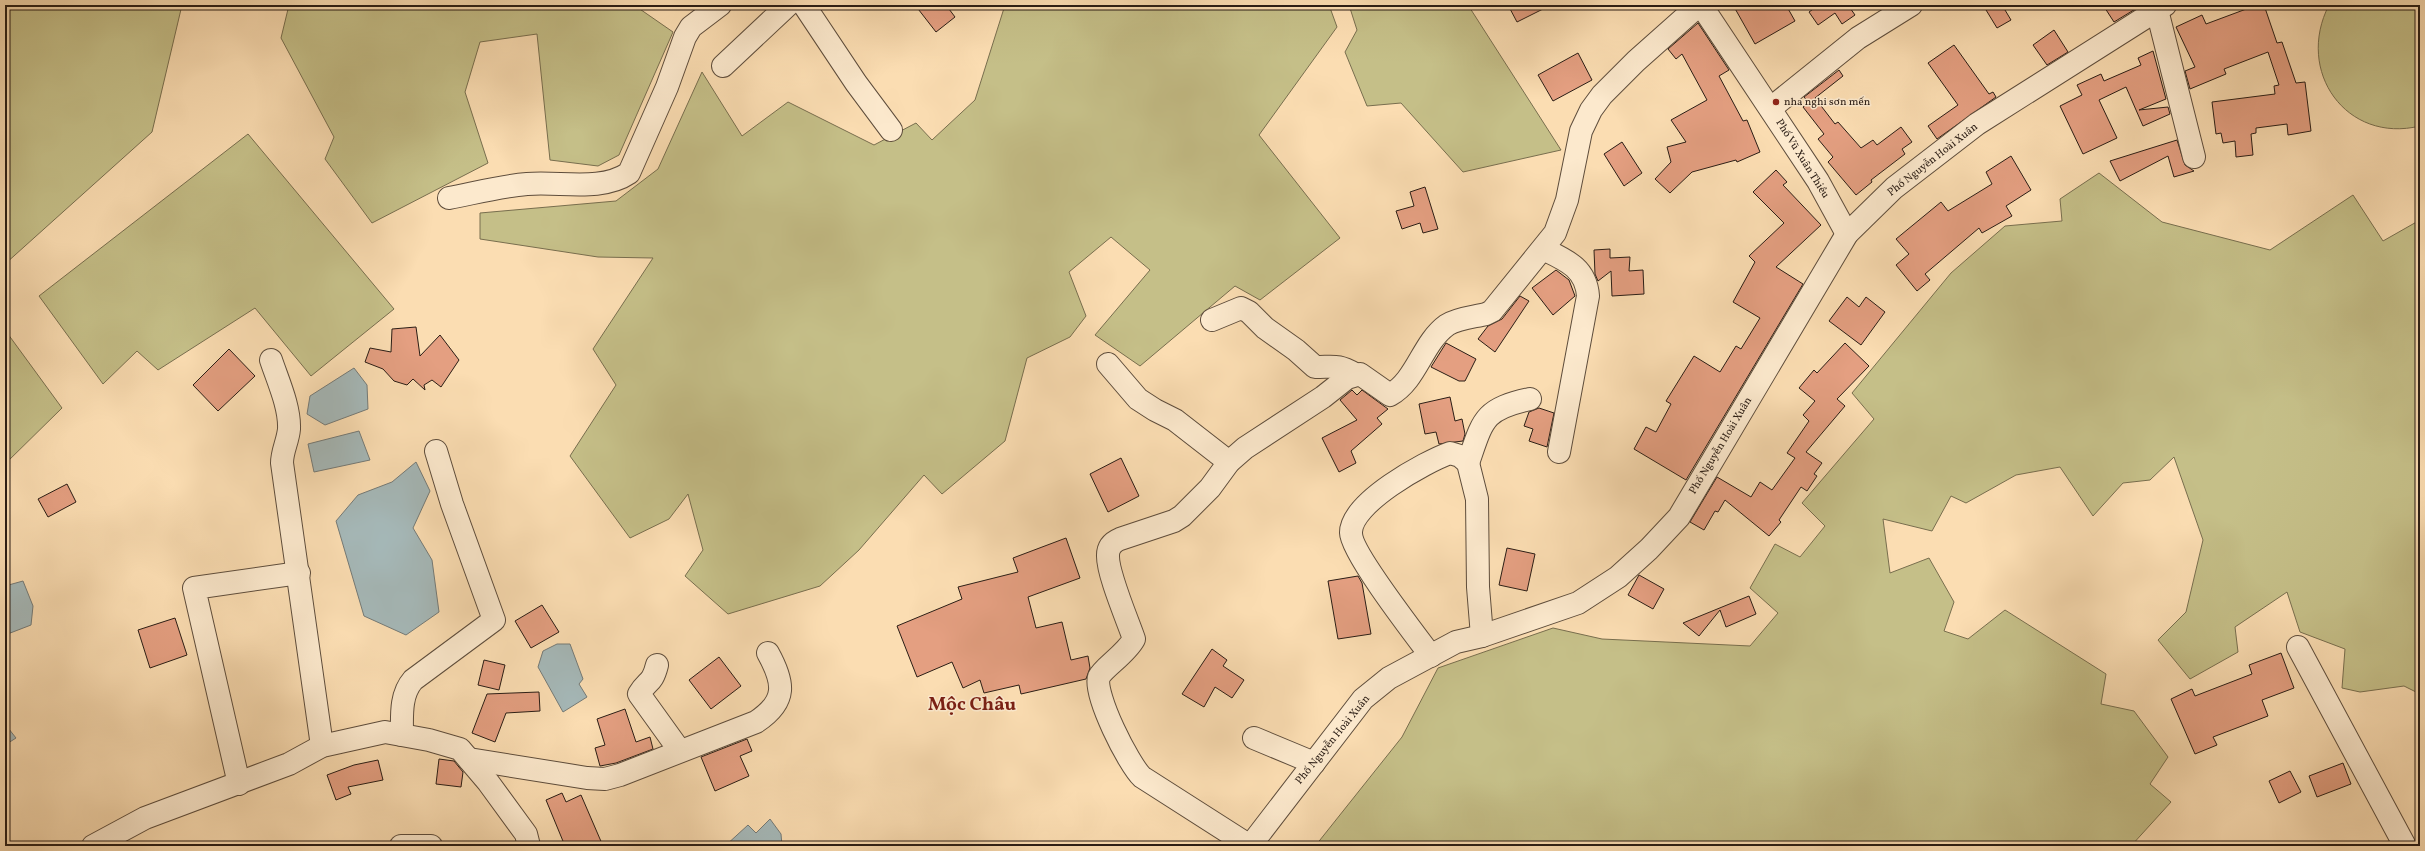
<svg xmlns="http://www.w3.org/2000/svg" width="2425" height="851" viewBox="0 0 2425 851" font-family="Vollkorn,serif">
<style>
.green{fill:#c5bf88;stroke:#786e4e}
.water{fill:#a5b8b8;stroke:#747a77}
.building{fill:#e49f81;stroke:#2a1d15}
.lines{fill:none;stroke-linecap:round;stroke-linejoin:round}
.minor-casing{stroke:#5e4d3c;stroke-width:24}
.minor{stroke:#fce9cd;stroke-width:22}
.poi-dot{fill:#8f2418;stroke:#fce9cd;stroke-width:1.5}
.labels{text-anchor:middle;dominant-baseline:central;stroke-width:3;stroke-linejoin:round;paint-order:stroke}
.poi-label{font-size:11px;fill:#2a1d15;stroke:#fce9cd;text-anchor:start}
.street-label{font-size:11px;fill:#2a1d15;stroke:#fce9cd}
.town-label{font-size:19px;font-weight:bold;fill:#7a1f14;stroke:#fce9cd}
</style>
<rect width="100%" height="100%" fill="#fbddb2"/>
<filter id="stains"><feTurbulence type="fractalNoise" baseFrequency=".005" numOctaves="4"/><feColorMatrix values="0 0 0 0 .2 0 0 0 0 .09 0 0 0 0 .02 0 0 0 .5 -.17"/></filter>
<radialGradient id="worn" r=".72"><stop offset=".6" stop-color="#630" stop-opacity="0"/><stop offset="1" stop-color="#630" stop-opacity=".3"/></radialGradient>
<g class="green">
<polygon points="5,5 182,5 152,132 5,264"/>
<polygon points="289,5 519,5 521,7 532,5 634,5 673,32 619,155 598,166 550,160 537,34 480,42 465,92 488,163 372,223 325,159 334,137 281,38"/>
<polygon points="1005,5 1329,5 1337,27 1259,135 1340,238 1260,300 1235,286 1140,366 1095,335 1150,270 1111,237 1069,272 1086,316 1070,337 1027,358 1005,441 942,494 924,475 859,550 820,586 728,614 685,576 703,550 688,494 669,519 630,538 570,456 616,385 593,349 653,258 598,257 480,239 480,213 616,201 658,169 702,72 742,136 788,102 874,145 916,123 932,140 975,100"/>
<polygon points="1349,5 1468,5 1561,150 1463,172 1401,103 1367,106 1345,52 1357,30"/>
<path d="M2329 5H2420V126C2346 144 2295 71 2329 5Z"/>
<polygon points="248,134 394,309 311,376 255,308 158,370 137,351 103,384 39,296"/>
<polygon points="2099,173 2162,222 2270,250 2353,195 2383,241 2420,220 2420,694 2404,686 2360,692 2342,688 2345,649 2300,632 2287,592 2235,627 2238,652 2190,679 2158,640 2186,612 2203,540 2174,457 2150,480 2123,483 2093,516 2060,467 2016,475 1966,503 1951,496 1932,531 1883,519 1890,573 1929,558 1954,602 1944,631 1968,639 2005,610 2106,674 2101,704 2134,711 2168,757 2150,784 2171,802 2131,846 1311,846 1316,845 1402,737 1438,668 1553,628 1602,639 1750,646 1778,613 1750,588 1775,544 1800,557 1825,526 1802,503 1874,419 1852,393 1951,273 2005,226 2062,221 2060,199"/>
<polygon points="5,330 62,408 5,464"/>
</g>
<g class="water">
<polygon points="354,368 367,385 368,409 325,425 307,414 310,396"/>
<polygon points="359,431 370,460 314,472 308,444"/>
<polygon points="416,462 430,491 413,528 432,560 439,612 406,635 364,616 336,521 358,495 392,482"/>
<polygon points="23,581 33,606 31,625 5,635 5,586"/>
<polygon points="557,644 570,644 583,679 579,684 587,697 563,712 538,667 543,651"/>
<polygon points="5,724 16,738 5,745"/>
<polygon points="770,819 781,834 782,846 725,846 748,825 756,833"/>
</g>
<g class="building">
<polygon points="915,5 946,5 955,17 936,32"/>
<polygon points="1508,5 1551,5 1517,22"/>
<polygon points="1733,5 1786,5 1795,21 1755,44"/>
<polygon points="1819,5 1848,5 1855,15 1842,24 1835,13 1818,25 1809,12"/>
<polygon points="1983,5 2002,5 2011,20 1997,28"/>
<polygon points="2103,5 2142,5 2114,22"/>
<polygon points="2257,5 2264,5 2277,43 2282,42 2296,83 2305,82 2311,131 2288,135 2287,124 2256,128 2256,133 2251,134 2253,155 2236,157 2235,141 2223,143 2221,133 2216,134 2212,102 2275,94 2274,86 2279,85 2268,52 2224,69 2226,74 2190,89 2185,71 2195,67 2176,27 2202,15 2206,24"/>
<polygon points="1698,23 1729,70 1719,76 1743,121 1747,120 1760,152 1737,162 1736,160 1692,172 1670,193 1655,179 1671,162 1667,147 1686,142 1671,120 1707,100 1682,54 1676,59 1668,49"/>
<polygon points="2054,30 2068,52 2047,65 2033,45"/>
<polygon points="1954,45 1989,94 1993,92 1996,97 1937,139 1928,126 1958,105 1928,63"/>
<polygon points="2153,51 2166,99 2139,110 2168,107 2170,114 2143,126 2126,87 2099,100 2117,138 2083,154 2060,106 2082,95 2077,85 2101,74 2104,81 2141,65 2138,58"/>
<polygon points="1578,53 1592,80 1553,101 1538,75"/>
<polygon points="1839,70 1843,76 1815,98 1835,124 1838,122 1861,148 1873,140 1877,145 1901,127 1912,142 1902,149 1905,154 1871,180 1872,182 1856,195 1828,162 1833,157 1818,139 1824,134 1803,107 1809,103 1804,97"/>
<polygon points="2177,140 2185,165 2194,171 2174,177 2168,156 2120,181 2110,161"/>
<polygon points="1622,142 1642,173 1624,186 1604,154"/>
<polygon points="2011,156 2031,190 2006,206 2012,216 1982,233 1979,228 1925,274 1930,280 1917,291 1896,265 1909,254 1896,239 1941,202 1948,211 1992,184 1986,172"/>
<polygon points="1776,170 1787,182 1783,185 1821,225 1776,267 1803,284 1686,480 1634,449 1646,427 1656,432 1671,404 1666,401 1694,356 1720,372 1736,346 1741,349 1760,318 1733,302 1755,262 1749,256 1784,223 1753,192"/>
<polygon points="1425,187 1438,229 1423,233 1420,223 1402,229 1396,211 1414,206 1410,192"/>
<polygon points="1610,249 1610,258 1630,257 1629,271 1643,270 1644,294 1612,296 1611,271 1598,281 1595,274 1594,250"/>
<polygon points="1556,270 1569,280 1575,296 1553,315 1532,288"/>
<polygon points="1520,296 1529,301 1495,352 1478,339 1488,326 1502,319"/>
<polygon points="1847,297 1859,307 1866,297 1885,312 1861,345 1829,321"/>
<polygon points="416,327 420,356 440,335 459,360 441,387 432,380 424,385 425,390 413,379 407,385 394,381 383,369 365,362 370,348 391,352 392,329"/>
<polygon points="1446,343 1476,359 1465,381 1459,381 1431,367"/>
<polygon points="1845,343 1869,366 1837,399 1845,406 1806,452 1822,463 1814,474 1817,476 1807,491 1801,487 1779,520 1781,522 1769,536 1725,500 1718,512 1715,511 1704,530 1690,522 1717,477 1751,497 1760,482 1772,490 1795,458 1787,453 1809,421 1803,415 1815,401 1799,388 1814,370 1817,373"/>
<polygon points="229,349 255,376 218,411 193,385"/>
<polygon points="1352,390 1357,395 1362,390 1388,409 1377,418 1382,424 1351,451 1356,463 1339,472 1322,438 1357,420 1340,400"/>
<polygon points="1450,397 1455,421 1462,419 1465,434 1463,441 1439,444 1436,432 1425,434 1419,404"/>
<polygon points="1539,408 1554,413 1547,447 1529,441 1533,429 1524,426 1529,412"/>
<polygon points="1121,458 1139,496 1108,512 1090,474"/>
<polygon points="67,484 76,502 48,517 38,499"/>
<polygon points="1066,538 1080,578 1028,597 1036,628 1062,622 1071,660 1088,656 1090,668 1086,679 1021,694 1019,685 984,693 980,680 963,688 952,662 917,677 897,626 962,599 958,587 1018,572 1013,558"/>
<polygon points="1507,548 1535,554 1527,591 1499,585"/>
<polygon points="1639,575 1664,589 1653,609 1628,595"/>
<polygon points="1358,576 1362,583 1371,634 1338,639 1328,581"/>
<polygon points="1749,596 1756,614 1726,627 1720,610 1699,636 1683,623"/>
<polygon points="542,605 559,632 531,648 515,621"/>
<polygon points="175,618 187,655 150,668 138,630"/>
<polygon points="1212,649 1227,660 1223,666 1244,680 1232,698 1215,687 1204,707 1182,694"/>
<polygon points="2281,653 2294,688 2262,700 2268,716 2213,737 2217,745 2195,754 2171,699 2192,689 2195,696 2252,674 2249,665"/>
<polygon points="719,657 741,686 711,709 689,680"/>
<polygon points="484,660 505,665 499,690 478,685"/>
<polygon points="539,692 540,711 506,713 495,742 472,733 487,694"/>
<polygon points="625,709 636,742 650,737 653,749 616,763 600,766 595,748 605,745 597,719"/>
<polygon points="747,739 752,751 740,756 749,776 715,791 701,757"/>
<polygon points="439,759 454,761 463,772 461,787 436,784"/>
<polygon points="378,760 383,780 348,787 351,794 336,800 327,775 354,765"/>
<polygon points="2343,763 2351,784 2317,797 2309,776"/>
<polygon points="2290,771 2301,792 2279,803 2269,781"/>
<polygon points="562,793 566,802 581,795 603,846 565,846 546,800"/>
</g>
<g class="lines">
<g class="minor-casing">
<g id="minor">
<polyline points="804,5 856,83 891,130"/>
<polyline points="1701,5 1818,181 1847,234"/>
<polyline points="2157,10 2194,157"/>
<polyline points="723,66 788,5"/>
<polyline points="1771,108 1858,38 1911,5"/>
<path d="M449 198C475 193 501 186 527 184 560 181 601 192 629 173L667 87 685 37 691 27 720 5"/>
<path d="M1543 249C1566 260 1586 268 1588 296L1559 452"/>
<path d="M1212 320 1241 308 1249 312 1265 328 1296 350 1315 367C1334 367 1337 364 1355 374"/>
<path d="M271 360C278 381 290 407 289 429 288 441 282 451 282 463L322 746"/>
<polyline points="1108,364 1138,399 1155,410 1175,420 1229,462"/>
<path d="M1468 463C1483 420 1483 409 1530 399"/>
<polyline points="2298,647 2405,846"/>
<path d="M1431 656C1416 636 1351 552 1351 533 1350 503 1425 462 1450 453L1460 456 1468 463 1477 499 1478 587 1482 636"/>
<path d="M657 665C652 685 647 680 639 694L680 751"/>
<path d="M402 735C402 716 400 695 413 680L494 620 452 504 436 451"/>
<polyline points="1254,738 1314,763"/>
<path d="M469 759 587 778 605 779 620 775 756 722C788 701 784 682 768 653"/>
<polyline points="239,784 194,588 299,573"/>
<polyline points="93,846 145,818 289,764 322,746 385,732 429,740 460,749 488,782 526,834 529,846"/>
<polyline points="401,846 431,846"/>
<polyline points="1250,846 1363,699 1389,678 1456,642 1482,636 1578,603 1618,577 1649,549 1679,517 1847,234 1894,188 1977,124 2165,5"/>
<path d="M1250 846 1142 777C1129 765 1093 694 1099 677 1103 668 1126 654 1134 639 1128 621 1107 573 1108 555 1108 547 1113 542 1120 539L1174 521 1182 516 1210 488 1229 462 1245 448 1323 397 1347 378 1360 374 1390 395C1417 380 1422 343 1447 325 1458 318 1474 317 1486 314L1492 311 1555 233 1567 200 1581 131 1591 110 1602 95 1636 61 1699 5"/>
</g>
</g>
<use href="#minor" class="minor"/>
</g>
<circle class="poi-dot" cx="1776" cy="102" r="4"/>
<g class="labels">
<g class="poi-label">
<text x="1784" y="102">nha nghi sơn mến</text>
</g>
<g class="street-label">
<text transform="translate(1802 159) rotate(58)">Phố Vũ Xuân Thiều</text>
<text transform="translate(1933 160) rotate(-38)">Phố Nguyễn Hoài Xuân</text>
<text transform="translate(1721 446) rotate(-59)">Phố Nguyễn Hoài Xuân</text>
<text transform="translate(1333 740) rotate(-51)">Phố Nguyễn Hoài Xuân</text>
</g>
<g class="town-label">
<text x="972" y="705">Mộc Châu</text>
</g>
</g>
<rect width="2425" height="851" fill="none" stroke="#fbddb2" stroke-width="20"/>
<rect x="6" y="6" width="2413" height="839" fill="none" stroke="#2a1d15" stroke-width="2"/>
<rect x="10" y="10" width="2405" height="831" fill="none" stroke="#2a1d15"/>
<rect width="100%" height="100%" filter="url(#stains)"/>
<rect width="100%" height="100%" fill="url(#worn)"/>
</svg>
